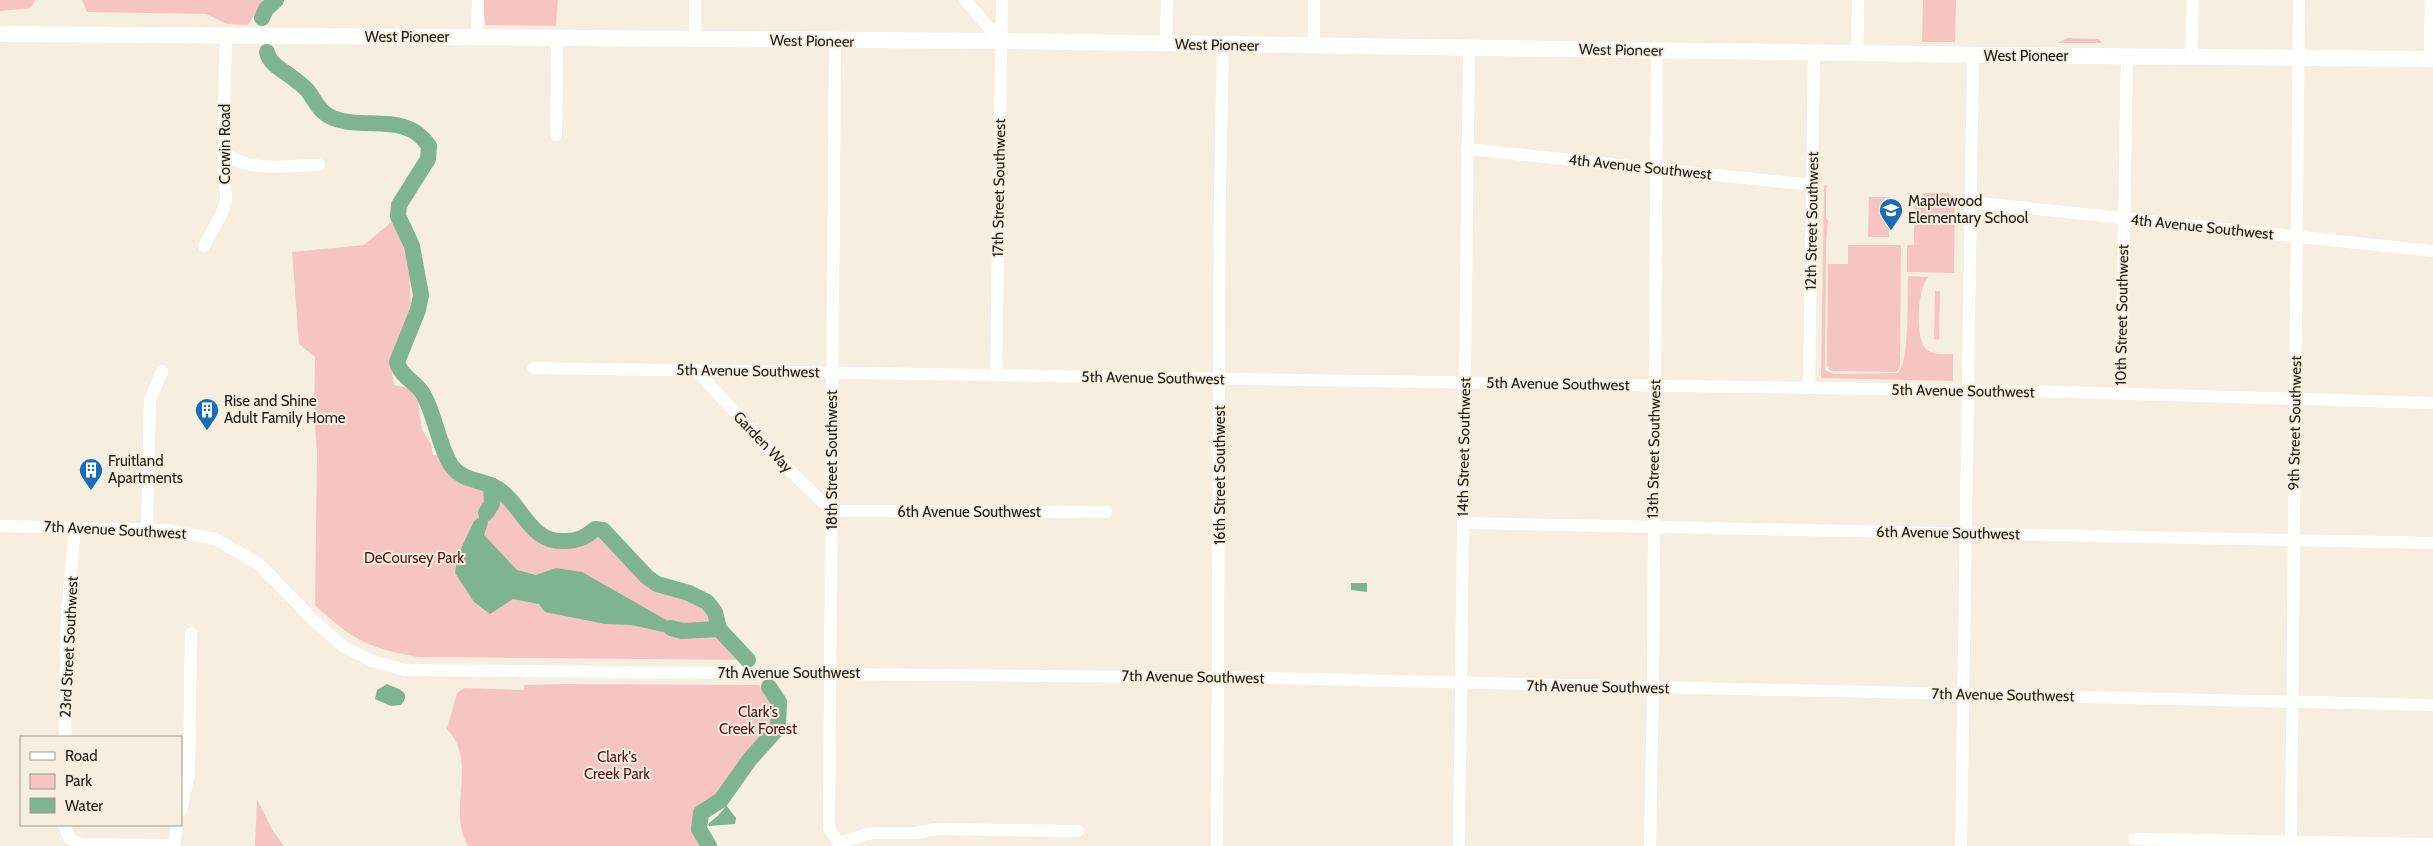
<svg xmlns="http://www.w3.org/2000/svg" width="2433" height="846" viewBox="0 0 2433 846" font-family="Cabin,sans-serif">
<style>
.green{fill:#f7c5c1}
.water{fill:#7eb48f}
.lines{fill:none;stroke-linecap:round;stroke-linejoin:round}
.river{stroke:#7eb48f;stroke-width:16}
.minor{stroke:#fff;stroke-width:12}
.major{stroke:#fff;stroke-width:16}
.labels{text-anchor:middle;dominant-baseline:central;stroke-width:4;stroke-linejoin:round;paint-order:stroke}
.street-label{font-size:15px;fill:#1c1a14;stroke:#f6efdf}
.poi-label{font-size:15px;fill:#1c1a14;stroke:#f6efdf;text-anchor:start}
.park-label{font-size:15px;fill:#5b0f12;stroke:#f6efdf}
</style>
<rect width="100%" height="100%" fill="#f6efdf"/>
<g class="green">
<polygon points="0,0 35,0 31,8 0,11"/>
<polygon points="82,0 264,0 248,25 227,24 206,14 87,12"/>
<polygon points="483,0 558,0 556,26 485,25"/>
<polygon points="1923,0 1956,0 1955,42 1922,42"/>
<polygon points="2067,38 2099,39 2102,43 2057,43"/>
<path d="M1824 185 1828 186 1826 188V219L1828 220 1826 243 1825 370 1834 374 1898 373C1910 360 1907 296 1908 276L1929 277C1917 286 1915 339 1926 349 1933 355 1943 354 1953 354V381L1821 378Z"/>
<polygon points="1923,193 1949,193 1950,196 1955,196 1954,273 1907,272 1907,245 1914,245 1914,201 1944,200 1920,199"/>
<polygon points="1869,197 1890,197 1889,237 1868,237"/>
<path d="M394 220 409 264 411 310 390 359 394 385 408 388 418 401 422 430 431 444 433 455 447 456C460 485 481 474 500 490 523 509 532 544 568 541 579 540 587 536 595 529L603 530 647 577 657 584 689 593 707 602 715 612 719 629 748 660 419 657C369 649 351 639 315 605L317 452 314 416 315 357 299 344 292 252 364 245Z"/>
<polygon points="1848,245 1901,245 1900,368 1896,372 1831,371 1827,366 1828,264 1848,264"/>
<polygon points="1935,291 1940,291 1939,339 1934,339"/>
<path d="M560 684 759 685 774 706V726L753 749 720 796 695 814 692 827 700 846H468C446 809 479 763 447 729L457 693 464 688 524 690V685Z"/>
<polygon points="257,799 273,831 284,846 255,846"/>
</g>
<g class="water">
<polygon points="486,513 488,523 484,535 517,570 536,575 556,568 582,572 668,621 671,628 663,632 631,625 605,624 545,612 539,604 513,599 490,614 474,602 455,573 458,555 474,521"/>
<polygon points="1367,583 1367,592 1351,590 1351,583"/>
<path d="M387 684C397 689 413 691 401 705L391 706 375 699 377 690Z"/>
<path d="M726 805 736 818 735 824 709 826 708 824C714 819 722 813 726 805Z"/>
</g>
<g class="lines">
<g class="river">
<polyline points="262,18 266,9 276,0"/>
<path d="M267 52C269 64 284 71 293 78 298 82 304 86 308 91 316 102 319 112 333 118 365 131 406 111 429 146L428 159 399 205 398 216 412 246 421 295 418 310 397 362C400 376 416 382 423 394 436 416 438 445 451 465 462 482 483 479 498 489 523 505 529 543 565 541 578 541 586 537 595 529L603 530 647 577 657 584 689 593 707 602 715 612 719 629 748 660"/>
<polyline points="486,513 492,504 491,485"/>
<polyline points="671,628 682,631 719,629"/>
<polyline points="709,846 699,829 701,813 721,800 750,759 778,728 779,702 769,687"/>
</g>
<g class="minor">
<polyline points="695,0 695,40"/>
<polyline points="965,0 1001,41"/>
<polyline points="477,37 478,0"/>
<polyline points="835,41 829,828 841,846"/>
<polyline points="1166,44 1167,0"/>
<polyline points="1314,47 1314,0"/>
<polyline points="1857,54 1858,0"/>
<polyline points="2191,57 2193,0"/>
<polyline points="2430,59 2431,0"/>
<polyline points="556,135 557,39"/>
<polyline points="1467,149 1812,185"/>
<path d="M223 151C246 174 289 165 319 165"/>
<polyline points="1971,202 2433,251"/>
<polyline points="204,246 222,213 226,200 223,151 226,36"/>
<polyline points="533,368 2068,392 2433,403"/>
<polyline points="697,371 781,462 832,511 1106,512"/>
<polyline points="996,375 1002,0"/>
<polyline points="1809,388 1814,53"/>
<polyline points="2121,394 2127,56"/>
<polyline points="1463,523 2433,543"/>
<polyline points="0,526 166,530 215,539 259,564 315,622 344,647 372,661 405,670 1267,678 2433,705"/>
<polyline points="147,529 150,400 162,371"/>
<polyline points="65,737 67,612 75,527"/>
<polyline points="181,810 189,774 191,633"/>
<polyline points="64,825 69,838 80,844 174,845"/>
<polyline points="2134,839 2433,844"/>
<polyline points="839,843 871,833 916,833 936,829 1078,831"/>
<polyline points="174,846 177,825"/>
<polyline points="1217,846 1220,187 1223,44"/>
<polyline points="1459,846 1469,48"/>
<polyline points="1650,846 1653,688 1657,51"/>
<polyline points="1961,846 1973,55"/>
<polyline points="2291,846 2299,0"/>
</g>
<polyline class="major" points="0,34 1001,41 1988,55 2433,59"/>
</g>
<defs>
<g id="school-pin" transform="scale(1.25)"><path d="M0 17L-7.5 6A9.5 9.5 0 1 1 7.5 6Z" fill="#196cba" stroke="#f6efdf"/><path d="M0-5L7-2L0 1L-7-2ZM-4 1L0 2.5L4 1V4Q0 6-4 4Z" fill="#fff"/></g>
<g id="building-pin" transform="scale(1.25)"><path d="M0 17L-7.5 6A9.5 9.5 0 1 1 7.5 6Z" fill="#196cba" stroke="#f6efdf"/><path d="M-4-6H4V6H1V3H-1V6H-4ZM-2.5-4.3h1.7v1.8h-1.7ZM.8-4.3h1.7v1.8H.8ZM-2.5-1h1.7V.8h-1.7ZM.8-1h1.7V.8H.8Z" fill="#fff"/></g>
</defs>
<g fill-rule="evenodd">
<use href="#school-pin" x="1891" y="210"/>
<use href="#building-pin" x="207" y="410"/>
<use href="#building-pin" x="91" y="470"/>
</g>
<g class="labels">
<g class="street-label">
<text x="407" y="37">West Pioneer</text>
<text transform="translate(812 41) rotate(1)">West Pioneer</text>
<text transform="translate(1217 45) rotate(1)">West Pioneer</text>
<text transform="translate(1621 50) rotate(1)">West Pioneer</text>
<text x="2026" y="56">West Pioneer</text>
<text transform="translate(225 144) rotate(-90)">Corwin Road</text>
<text transform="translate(1640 167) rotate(6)">4th Avenue Southwest</text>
<text transform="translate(999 188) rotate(-89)">17th Street Southwest</text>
<text transform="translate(1812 221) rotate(-89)">12th Street Southwest</text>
<text transform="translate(2202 227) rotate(6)">4th Avenue Southwest</text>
<text transform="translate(2122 315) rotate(-89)">10th Street Southwest</text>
<text transform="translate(748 371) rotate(1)">5th Avenue Southwest</text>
<text transform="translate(1153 378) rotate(1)">5th Avenue Southwest</text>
<text transform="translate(1558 384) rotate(1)">5th Avenue Southwest</text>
<text transform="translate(1963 391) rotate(1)">5th Avenue Southwest</text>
<text transform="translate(2295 423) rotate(-89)">9th Street Southwest</text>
<text transform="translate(763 442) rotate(46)">Garden Way</text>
<text transform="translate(1464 447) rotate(-89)">14th Street Southwest</text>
<text transform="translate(1654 449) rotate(-89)">13th Street Southwest</text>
<text transform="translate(832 460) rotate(-90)">18th Street Southwest</text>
<text transform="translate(1220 475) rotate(-90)">16th Street Southwest</text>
<text x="969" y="512">6th Avenue Southwest</text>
<text transform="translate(115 530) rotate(3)">7th Avenue Southwest</text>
<text transform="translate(1948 533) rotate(1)">6th Avenue Southwest</text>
<text transform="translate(69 647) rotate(-87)">23rd Street Southwest</text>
<text x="789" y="673">7th Avenue Southwest</text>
<text transform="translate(1193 677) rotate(1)">7th Avenue Southwest</text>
<text transform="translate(1598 687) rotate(1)">7th Avenue Southwest</text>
<text transform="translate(2003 695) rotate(1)">7th Avenue Southwest</text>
</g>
<g class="poi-label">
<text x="1908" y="201">Maplewood<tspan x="1908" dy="17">Elementary School</tspan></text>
<text x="224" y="401">Rise and Shine<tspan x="224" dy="17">Adult Family Home</tspan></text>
<text x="108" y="461">Fruitland<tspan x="108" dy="17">Apartments</tspan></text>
</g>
<g class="park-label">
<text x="414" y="558">DeCoursey Park</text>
<text x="758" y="712">Clark's<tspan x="758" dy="17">Creek Forest</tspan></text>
<text x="617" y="757">Clark's<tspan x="617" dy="17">Creek Park</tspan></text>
</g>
</g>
<rect x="20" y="736" width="162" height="90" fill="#f6efdf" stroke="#9f9a8e"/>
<rect x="30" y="752" width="25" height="8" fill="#ffffff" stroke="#9f9a8e"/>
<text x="65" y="761" font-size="15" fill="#1c1a14">Road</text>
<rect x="30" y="774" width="25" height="15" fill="#f7c5c1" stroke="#9f9a8e"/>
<text x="65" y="786" font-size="15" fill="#1c1a14">Park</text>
<rect x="30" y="798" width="25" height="15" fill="#7eb48f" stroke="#9f9a8e"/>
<text x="65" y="811" font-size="15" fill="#1c1a14">Water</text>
</svg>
